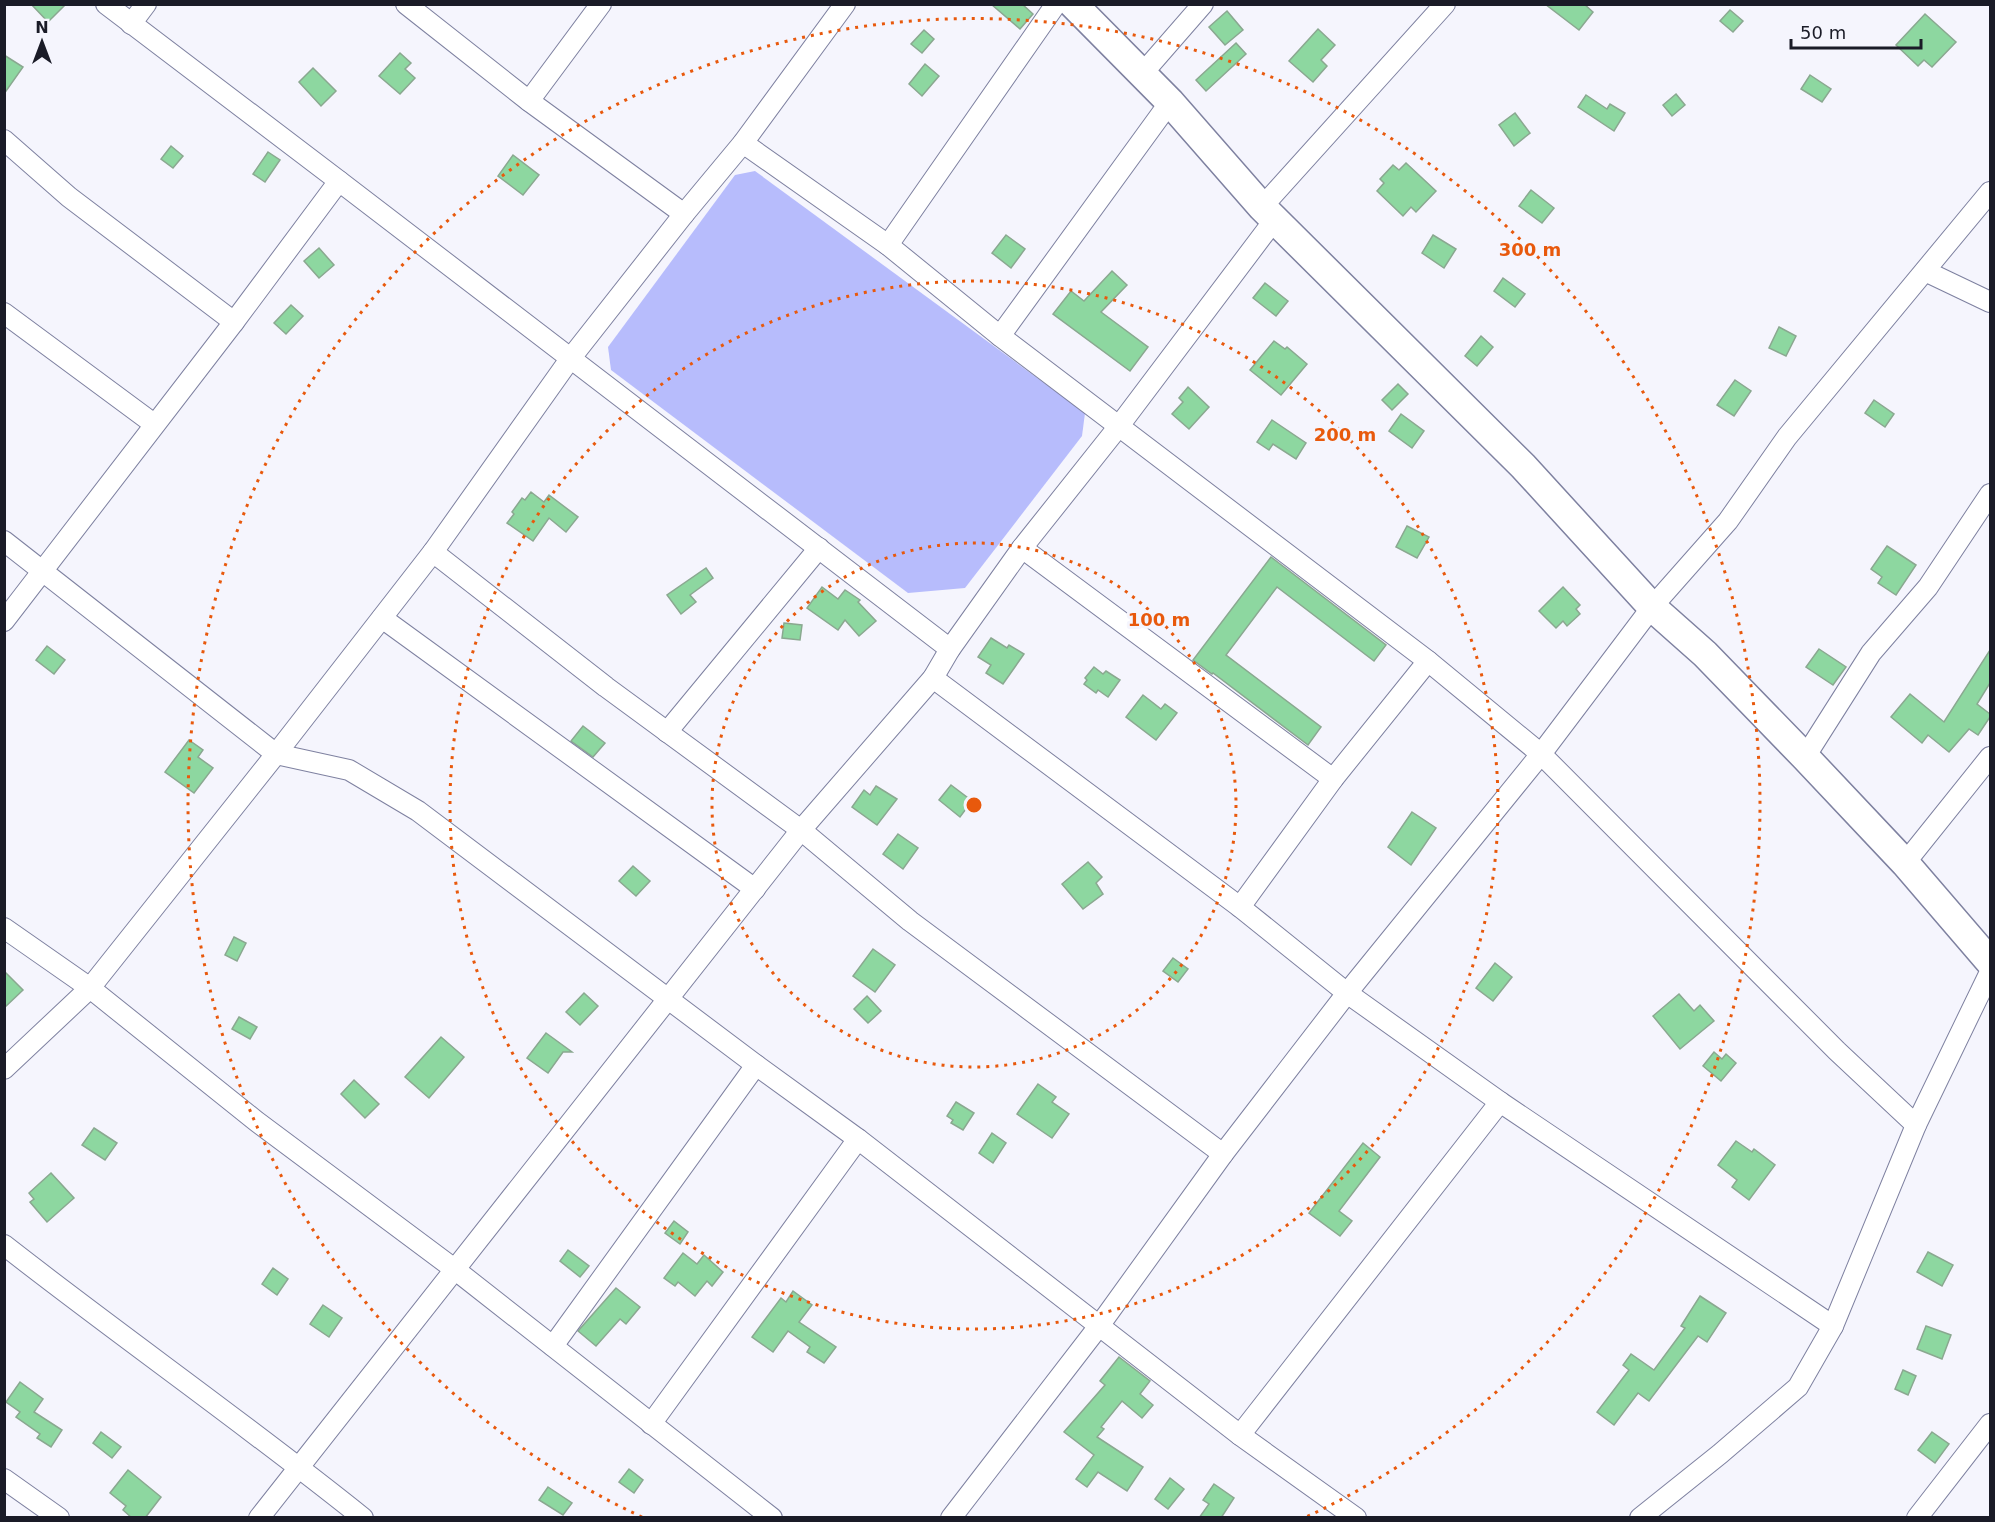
<svg xmlns="http://www.w3.org/2000/svg" width="1995" height="1522" viewBox="0 0 1995 1522" font-family="'DejaVu Sans',sans-serif">
<style>
.green{fill:#b7bcfc}
.building{fill:#8dd7a0;stroke:#8aa890;stroke-width:1.5}
.lines{fill:none;stroke-linecap:round;stroke-linejoin:round}
.street-casing{stroke:#7e81a0;stroke-width:22}
.secondary-casing{stroke:#7e81a0;stroke-width:31}
.street{stroke:#fff;stroke-width:20}
.secondary{stroke:#fff;stroke-width:28}
.ring{fill:none;stroke:#e8590c;stroke-width:3;stroke-dasharray:3 6}
.centre{fill:#e8590c;stroke:#f5f5fd;stroke-width:3}
.ring-label{font-size:18px;text-anchor:middle;font-weight:bold;fill:#e8590c;stroke:#f5f5fd;stroke-width:6;stroke-linejoin:round;paint-order:stroke}
</style>
<rect width="100%" height="100%" fill="#f5f5fd"/>
<polygon class="green" points="755,171 1085,413 1082,436 965,588 908,593 611,370 608,347 735,175"/>
<g class="building">
<polygon points="31,4 66,4 48,22"/>
<polygon points="991,4 1022,4 1033,14 1020,29"/>
<polygon points="1545,4 1584,4 1593,12 1579,30"/>
<polygon points="1730,10 1743,21 1733,32 1720,21"/>
<polygon points="1227,11 1243,30 1225,45 1209,27"/>
<polygon points="1925,14 1956,42 1932,67 1924,60 1918,66 1896,45"/>
<polygon points="1318,29 1335,45 1321,60 1327,66 1313,82 1289,61"/>
<polygon points="924,30 934,39 922,53 911,44"/>
<polygon points="1236,43 1246,54 1206,91 1196,80"/>
<polygon points="400,53 411,63 405,69 415,78 400,94 379,76"/>
<polygon points="4,55 23,67 4,94"/>
<polygon points="925,64 939,76 922,96 909,84"/>
<polygon points="313,68 336,91 321,106 299,82"/>
<polygon points="1810,75 1831,89 1822,102 1801,89"/>
<polygon points="1676,94 1685,105 1672,116 1663,105"/>
<polygon points="1586,95 1607,109 1610,104 1625,113 1614,131 1578,107"/>
<polygon points="1515,113 1530,133 1514,146 1499,125"/>
<polygon points="171,146 183,156 173,168 161,159"/>
<polygon points="268,152 280,160 265,182 253,174"/>
<polygon points="513,155 539,175 523,195 498,176"/>
<polygon points="1406,163 1436,191 1416,212 1411,207 1403,216 1377,191 1384,183 1380,179 1393,165 1399,170"/>
<polygon points="1531,190 1554,208 1542,223 1519,206"/>
<polygon points="1006,235 1025,249 1011,268 992,253"/>
<polygon points="1433,235 1456,249 1444,268 1422,253"/>
<polygon points="319,248 334,265 319,278 304,261"/>
<polygon points="1112,271 1127,285 1101,312 1148,347 1130,371 1053,314 1071,291 1084,301"/>
<polygon points="1503,278 1525,294 1515,307 1494,291"/>
<polygon points="1265,283 1288,301 1276,316 1253,298"/>
<polygon points="291,305 303,316 286,334 274,323"/>
<polygon points="1779,327 1796,336 1786,356 1769,348"/>
<polygon points="1481,336 1493,347 1477,366 1465,356"/>
<polygon points="1274,341 1285,349 1287,347 1307,364 1281,395 1250,370"/>
<polygon points="1735,380 1751,391 1734,416 1717,405"/>
<polygon points="1398,384 1408,394 1392,410 1382,400"/>
<polygon points="1188,387 1209,407 1189,429 1172,414 1183,402 1179,398"/>
<polygon points="1874,400 1894,414 1885,427 1865,413"/>
<polygon points="1401,414 1424,431 1412,448 1389,431"/>
<polygon points="1272,420 1306,443 1296,459 1273,444 1269,450 1257,442"/>
<polygon points="531,492 544,502 549,495 578,517 566,532 549,518 533,541 507,523 514,514 512,512 522,498 525,500"/>
<polygon points="1407,526 1429,537 1417,558 1396,547"/>
<polygon points="1887,546 1916,565 1896,595 1878,583 1882,577 1871,569"/>
<polygon points="1271,557 1386,645 1374,661 1277,587 1226,655 1321,727 1308,745 1213,673 1212,674 1193,660"/>
<polygon points="706,568 713,578 690,595 696,602 681,614 667,595"/>
<polygon points="822,587 838,599 845,590 860,600 858,602 876,621 859,636 845,620 838,630 807,608"/>
<polygon points="1563,587 1580,605 1576,609 1580,614 1567,626 1563,621 1556,628 1539,611"/>
<polygon points="784,623 802,625 800,640 782,638"/>
<polygon points="991,638 1007,648 1009,645 1024,654 1003,684 986,673 991,665 978,657"/>
<polygon points="47,646 65,660 54,674 36,660"/>
<polygon points="1819,649 1846,667 1833,685 1806,667"/>
<polygon points="1990,650 1990,683 1977,704 1990,714 1990,717 1978,735 1969,729 1949,752 1928,735 1922,743 1891,717 1910,694 1944,722"/>
<polygon points="1094,667 1103,674 1106,671 1120,680 1108,697 1098,690 1096,693 1084,684 1087,680 1085,678"/>
<polygon points="1143,695 1161,709 1165,704 1177,713 1156,740 1126,717"/>
<polygon points="583,726 605,743 593,757 571,741"/>
<polygon points="189,740 203,750 198,757 213,768 194,793 165,772"/>
<polygon points="951,785 972,801 960,817 939,800"/>
<polygon points="876,786 897,799 877,825 852,807 864,790 870,795"/>
<polygon points="1412,812 1436,828 1411,865 1388,847"/>
<polygon points="898,834 918,848 903,869 883,854"/>
<polygon points="1088,862 1102,877 1096,883 1103,894 1083,909 1062,884"/>
<polygon points="633,866 650,881 636,896 619,881"/>
<polygon points="234,937 246,943 237,961 225,955"/>
<polygon points="873,949 895,965 875,992 853,976"/>
<polygon points="1173,958 1188,969 1178,982 1163,971"/>
<polygon points="1495,963 1512,977 1493,1001 1476,988"/>
<polygon points="4,971 23,990 4,1008"/>
<polygon points="584,993 598,1006 580,1025 566,1012"/>
<polygon points="1679,994 1694,1011 1700,1005 1714,1021 1680,1049 1653,1016"/>
<polygon points="867,996 881,1011 868,1023 854,1009"/>
<polygon points="239,1017 257,1027 250,1039 232,1029"/>
<polygon points="546,1033 572,1052 563,1052 548,1073 527,1058"/>
<polygon points="441,1037 464,1057 429,1098 405,1077"/>
<polygon points="1714,1052 1722,1059 1726,1054 1736,1063 1721,1081 1703,1066"/>
<polygon points="354,1080 379,1104 365,1118 341,1094"/>
<polygon points="1038,1084 1056,1097 1052,1102 1069,1114 1052,1138 1017,1114"/>
<polygon points="956,1102 974,1113 963,1130 951,1123 953,1120 947,1116"/>
<polygon points="94,1128 117,1143 105,1160 82,1145"/>
<polygon points="992,1133 1006,1143 993,1163 979,1153"/>
<polygon points="1736,1141 1752,1152 1754,1149 1775,1165 1749,1200 1732,1187 1737,1180 1718,1165"/>
<polygon points="1363,1143 1380,1157 1339,1211 1352,1221 1340,1236 1309,1213"/>
<polygon points="51,1173 74,1198 47,1222 30,1202 34,1199 29,1193"/>
<polygon points="674,1221 688,1232 680,1244 665,1233"/>
<polygon points="568,1250 589,1266 580,1277 560,1261"/>
<polygon points="1928,1252 1953,1265 1942,1286 1917,1272"/>
<polygon points="683,1253 697,1264 704,1255 723,1272 712,1286 707,1281 695,1296 678,1282 675,1286 664,1278"/>
<polygon points="273,1268 288,1279 277,1295 262,1284"/>
<polygon points="616,1288 640,1307 626,1324 620,1319 596,1346 578,1331"/>
<polygon points="793,1291 812,1305 799,1322 836,1347 824,1363 807,1352 810,1347 788,1331 773,1352 752,1337 781,1298 786,1302"/>
<polygon points="1700,1296 1726,1313 1707,1342 1698,1336 1649,1401 1638,1393 1614,1425 1597,1412 1629,1370 1623,1365 1631,1354 1654,1370 1685,1328 1681,1326"/>
<polygon points="323,1305 342,1318 329,1337 310,1324"/>
<polygon points="1926,1326 1951,1335 1942,1359 1917,1349"/>
<polygon points="1119,1357 1150,1381 1140,1394 1153,1405 1142,1418 1122,1401 1101,1427 1104,1429 1097,1437 1143,1467 1127,1491 1098,1472 1087,1487 1076,1479 1094,1455 1064,1432 1105,1385 1100,1381"/>
<polygon points="1903,1370 1916,1376 1908,1395 1895,1389"/>
<polygon points="20,1382 43,1399 34,1412 62,1430 51,1447 37,1438 40,1434 16,1417 20,1412 6,1402"/>
<polygon points="101,1432 121,1447 112,1458 93,1443"/>
<polygon points="1932,1432 1949,1444 1935,1463 1918,1450"/>
<polygon points="629,1469 643,1480 634,1493 619,1482"/>
<polygon points="128,1470 161,1497 145,1518 132,1518 123,1510 126,1506 110,1493"/>
<polygon points="1170,1478 1184,1489 1168,1509 1155,1499"/>
<polygon points="1214,1484 1234,1498 1221,1518 1199,1518 1209,1504 1203,1500"/>
<polygon points="548,1487 572,1503 563,1515 539,1500"/>
</g>
<g class="lines">
<g class="street-casing">
<g id="street">
<polyline points="106,4 339,181 950,649"/>
<polyline points="406,4 529,101 684,214"/>
<polyline points="131,24 146,4"/>
<polyline points="1142,74 1203,4"/>
<polyline points="529,101 601,4"/>
<polyline points="4,140 69,197 234,322"/>
<polyline points="743,143 888,245 1000,336 1428,661 1541,754 1837,1051 1916,1125"/>
<polyline points="1262,207 1445,4"/>
<polyline points="888,245 1056,4"/>
<polyline points="1925,271 1990,302"/>
<polyline points="4,313 154,424"/>
<polyline points="1000,336 1170,102"/>
<polyline points="4,541 276,754 349,770 418,811 756,1065 858,1139 1240,1435 1356,1518"/>
<polyline points="1022,548 1333,779"/>
<polyline points="433,552 606,687 801,830 910,921 1223,1154"/>
<polyline points="382,618 755,889"/>
<polyline points="4,621 234,322 339,181"/>
<polyline points="933,678 1240,907 1347,993 1500,1102 1833,1326"/>
<polyline points="667,732 819,548"/>
<polyline points="1805,757 1871,653 1928,587 1990,494"/>
<polyline points="1905,863 1990,757"/>
<polyline points="1240,907 1333,779 1428,661"/>
<polyline points="4,928 90,988 256,1121 453,1268 772,1518"/>
<polyline points="4,1069 90,988 276,754 433,552 570,359 684,214 743,143 845,4"/>
<path d="M4 1245C123 1338 246 1424 363 1518"/>
<polyline points="553,1346 756,1065"/>
<polyline points="651,1424 858,1139"/>
<polyline points="1240,1435 1500,1102"/>
<polyline points="4,1479 59,1518"/>
<polyline points="259,1518 801,830 933,678 950,649 1022,548 1119,426 1275,219"/>
<polyline points="951,1518 1099,1326 1223,1154 1347,993 1541,754 1652,607 1728,521 1787,437 1990,192"/>
<polyline points="1640,1518 1720,1454 1798,1387 1833,1326 1916,1125 1990,972"/>
<polyline points="1917,1518 1990,1424"/>
</g>
</g>
<g class="secondary-casing">
<polyline id="secondary" points="1073,4 1170,102 1262,207 1523,466 1652,607 1705,654 1805,757 1905,863 1990,962"/>
</g>
<use href="#street" class="street"/>
<use href="#secondary" class="secondary"/>
</g>
<g class="ring">
<circle cx="974" cy="805" r="262"/>
<circle cx="974" cy="805" r="524"/>
<path d="M642 1517A786 786 0 1 1 1306 1517"/>
</g>
<circle cx="974" cy="805" r="9" class="centre"/>
<g class="ring-label">
<text x="1530" y="256">300 m</text>
<text x="1345" y="441">200 m</text>
<text x="1159" y="626">100 m</text>
</g>
<rect width="1995" height="1522" fill="none" stroke="#1a1b27" stroke-width="12"/>
<g transform="translate(42 42)" stroke="#f5f5fd" stroke-width="4.5" paint-order="stroke">
<path d="M0-4.5L10 22L0 15L-10 22Z" fill="#1a1b27"/>
<text y="-9" font-size="16" font-weight="bold" text-anchor="middle" fill="#1a1b27">N</text>
</g>
<path d="M1791 39v9h130v-9" fill="none" stroke="#1a1b27" stroke-width="3"/>
<text x="1800" y="39" font-size="18" fill="#1a1b27" stroke="#f5f5fd" stroke-width="4.5" paint-order="stroke">50 m</text>
</svg>
